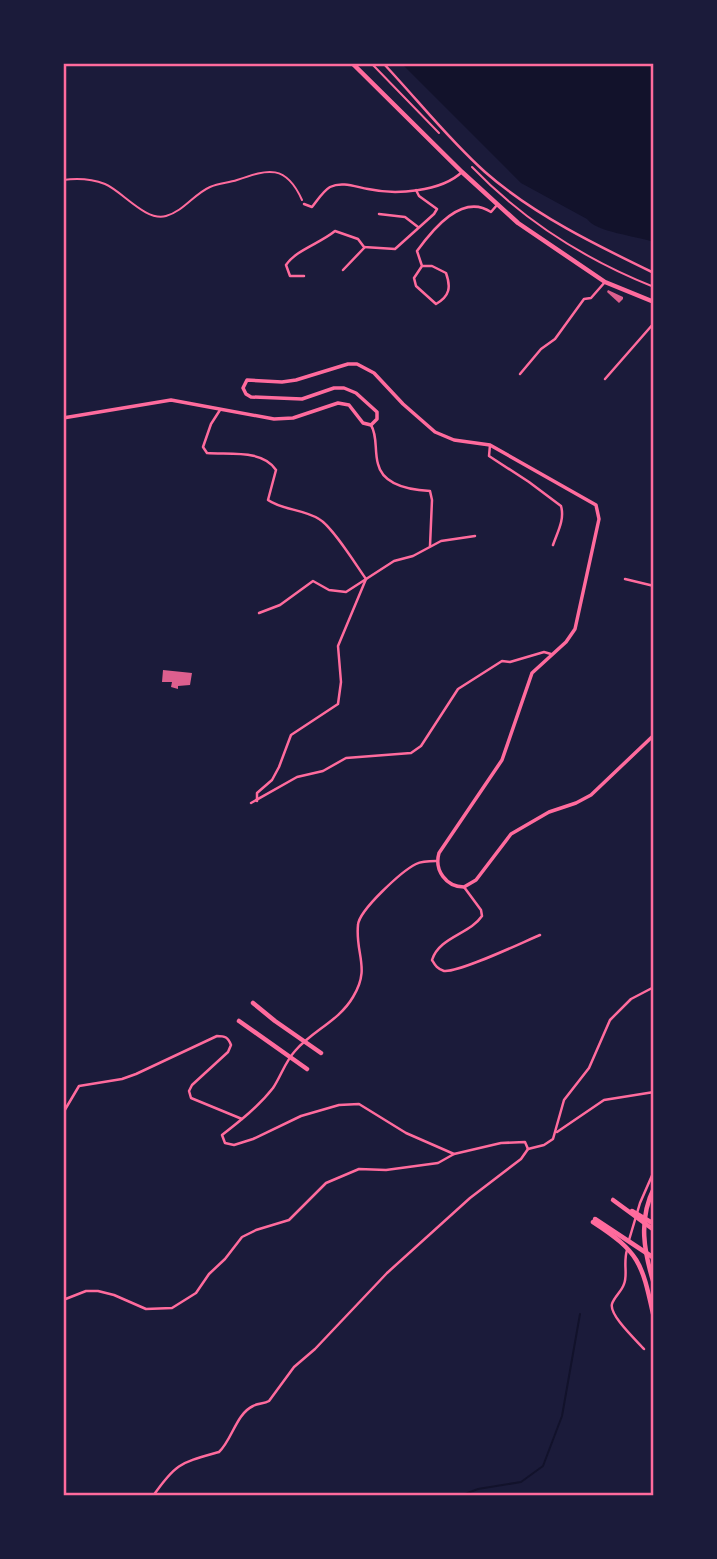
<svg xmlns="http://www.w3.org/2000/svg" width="717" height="1559" viewBox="0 0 717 1559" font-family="'Fira Sans',sans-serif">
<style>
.water{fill:#12122b}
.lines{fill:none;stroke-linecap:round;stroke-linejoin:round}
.stream{stroke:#12122b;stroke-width:2}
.building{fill:#dd5f8e}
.path{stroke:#ff6b9d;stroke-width:2}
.minor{stroke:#ff6b9d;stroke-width:2.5}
.tertiary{stroke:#ff6b9d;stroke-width:3.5}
.primary{stroke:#ff6b9d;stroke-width:4.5}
.trunk{stroke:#ff6b9d;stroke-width:4.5}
.neatline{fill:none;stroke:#ff6b9d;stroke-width:2.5}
</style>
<rect width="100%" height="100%" fill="#1b1b3a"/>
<path class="water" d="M401 63H654V242C636 236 596 232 587 219L521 183Z"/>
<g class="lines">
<polyline class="stream" points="460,1496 478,1489 521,1482 543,1466 562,1416 580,1314"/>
</g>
<g class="building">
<polygon points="608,290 623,297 623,299 619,303 607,292"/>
<polygon points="163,670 192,673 190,685 178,686 178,689 171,687 172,682 162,682"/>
</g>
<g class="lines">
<g class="path">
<polyline points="371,63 439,133"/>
<path d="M472 167C523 220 586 260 654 287"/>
<path d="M63 180C77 178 92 179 105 184 122 191 146 222 166 216 184 211 194 194 210 187 219 183 228 183 237 180 268 169 286 164 302 200"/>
</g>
<g class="minor">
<path d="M383 63C417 99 448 139 485 172 534 215 596 245 654 273"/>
<path d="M304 204 312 207C317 201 323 191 330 187 342 181 356 187 368 189 395 195 441 192 462 172"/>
<polyline points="379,214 405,217 418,227"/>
<path d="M422 266 414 278 416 286 436 304C450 296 451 287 446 273L432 266H422L417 251C433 229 462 193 491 212L497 205"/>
<polyline points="343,270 365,247"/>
<path d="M304 276H290L286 265C296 250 319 244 335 231L358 239 364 247 395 249 434 214 437 209 419 196 416 190"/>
<polyline points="520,374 541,349 555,339 584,299 591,298 605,282"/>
<polyline points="605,379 654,323"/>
<path d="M220 410 211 424 203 447 207 453C228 455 263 449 276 470L268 500C282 510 303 509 319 519 332 526 356 565 366 579"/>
<path d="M371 425C378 437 374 450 378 464 383 486 411 490 430 491L432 500 430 546"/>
<path d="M490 445 489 456 529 482 561 506C565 520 557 533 553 545"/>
<polyline points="625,579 654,586"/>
<polyline points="259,613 280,605 313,581 329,590 346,592 394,561 413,556 441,541 475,536"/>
<polyline points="257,801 257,793 272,780 279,767 291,735 338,704 341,682 338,646 366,579"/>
<polyline points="251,803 297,777 323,771 346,758 411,753 421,746 458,689 502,661 510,662 544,652 551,654"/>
<path d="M436 861C429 861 422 861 416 864 402 871 359 910 358 925 355 954 371 968 353 997 339 1021 312 1031 295 1051 285 1062 281 1076 273 1088 259 1106 240 1121 222 1135L225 1143 234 1145 253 1139 301 1116 339 1105 359 1104 406 1133 454 1154 501 1143 525 1142 528 1149"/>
<path d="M464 887 481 910 482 916C470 934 439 937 432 960 435 965 437 969 444 971 459 973 523 942 540 935"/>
<path d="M63 1113 79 1086 122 1079 136 1074 217 1036C225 1036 228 1037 231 1045L228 1052 192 1085 189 1091 191 1098 242 1119"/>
<polyline points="557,1132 604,1100 654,1092"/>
<polyline points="528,1149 544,1145 553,1139 564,1100 589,1068 610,1020 631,999 654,987"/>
<polyline points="629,1240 640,1203 654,1171"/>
<path d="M627 1250C623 1263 628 1275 624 1284 622 1291 614 1297 612 1304 609 1315 636 1340 644 1349"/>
<polyline points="63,1300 86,1291 98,1291 114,1295 146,1309 172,1308 196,1293 209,1274 225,1259 242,1237 256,1230 289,1220 326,1183 359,1169 386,1170 438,1163 454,1154"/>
<path d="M153 1496C176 1463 180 1463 219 1452 232 1440 236 1414 253 1406 258 1403 264 1404 269 1401L294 1367 315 1349 387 1273 470 1198 521 1159 528 1149"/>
</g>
<path class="tertiary" d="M63 418 171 400 274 419 293 418 338 403 349 405 363 423 371 425 377 419V412L356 393 344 388H334L302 399 251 397 246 394 243 388 247 380 282 382 296 380 348 364H357L374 373 403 404 435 432 454 440 490 445 596 505 599 519 575 629 566 642 532 673 502 760 439 853C434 870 446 887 464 887L476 880 511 834 549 812 576 803 591 795 654 735"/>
<polyline class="primary" points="352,63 462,172 518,223 605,282 654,302"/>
<g class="trunk">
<polyline points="253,1003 275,1021 321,1053"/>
<polyline points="239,1021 307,1069"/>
<path d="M654 1188C638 1220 644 1252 654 1284"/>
<polyline points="613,1200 654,1230"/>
<polyline points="632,1211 654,1224"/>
<polyline points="595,1219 654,1258"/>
<path d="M593 1222C641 1253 642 1264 654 1318"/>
</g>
</g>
<rect width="717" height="1559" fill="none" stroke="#1b1b3a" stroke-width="130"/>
<rect x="65" y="65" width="587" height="1429" class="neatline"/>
</svg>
